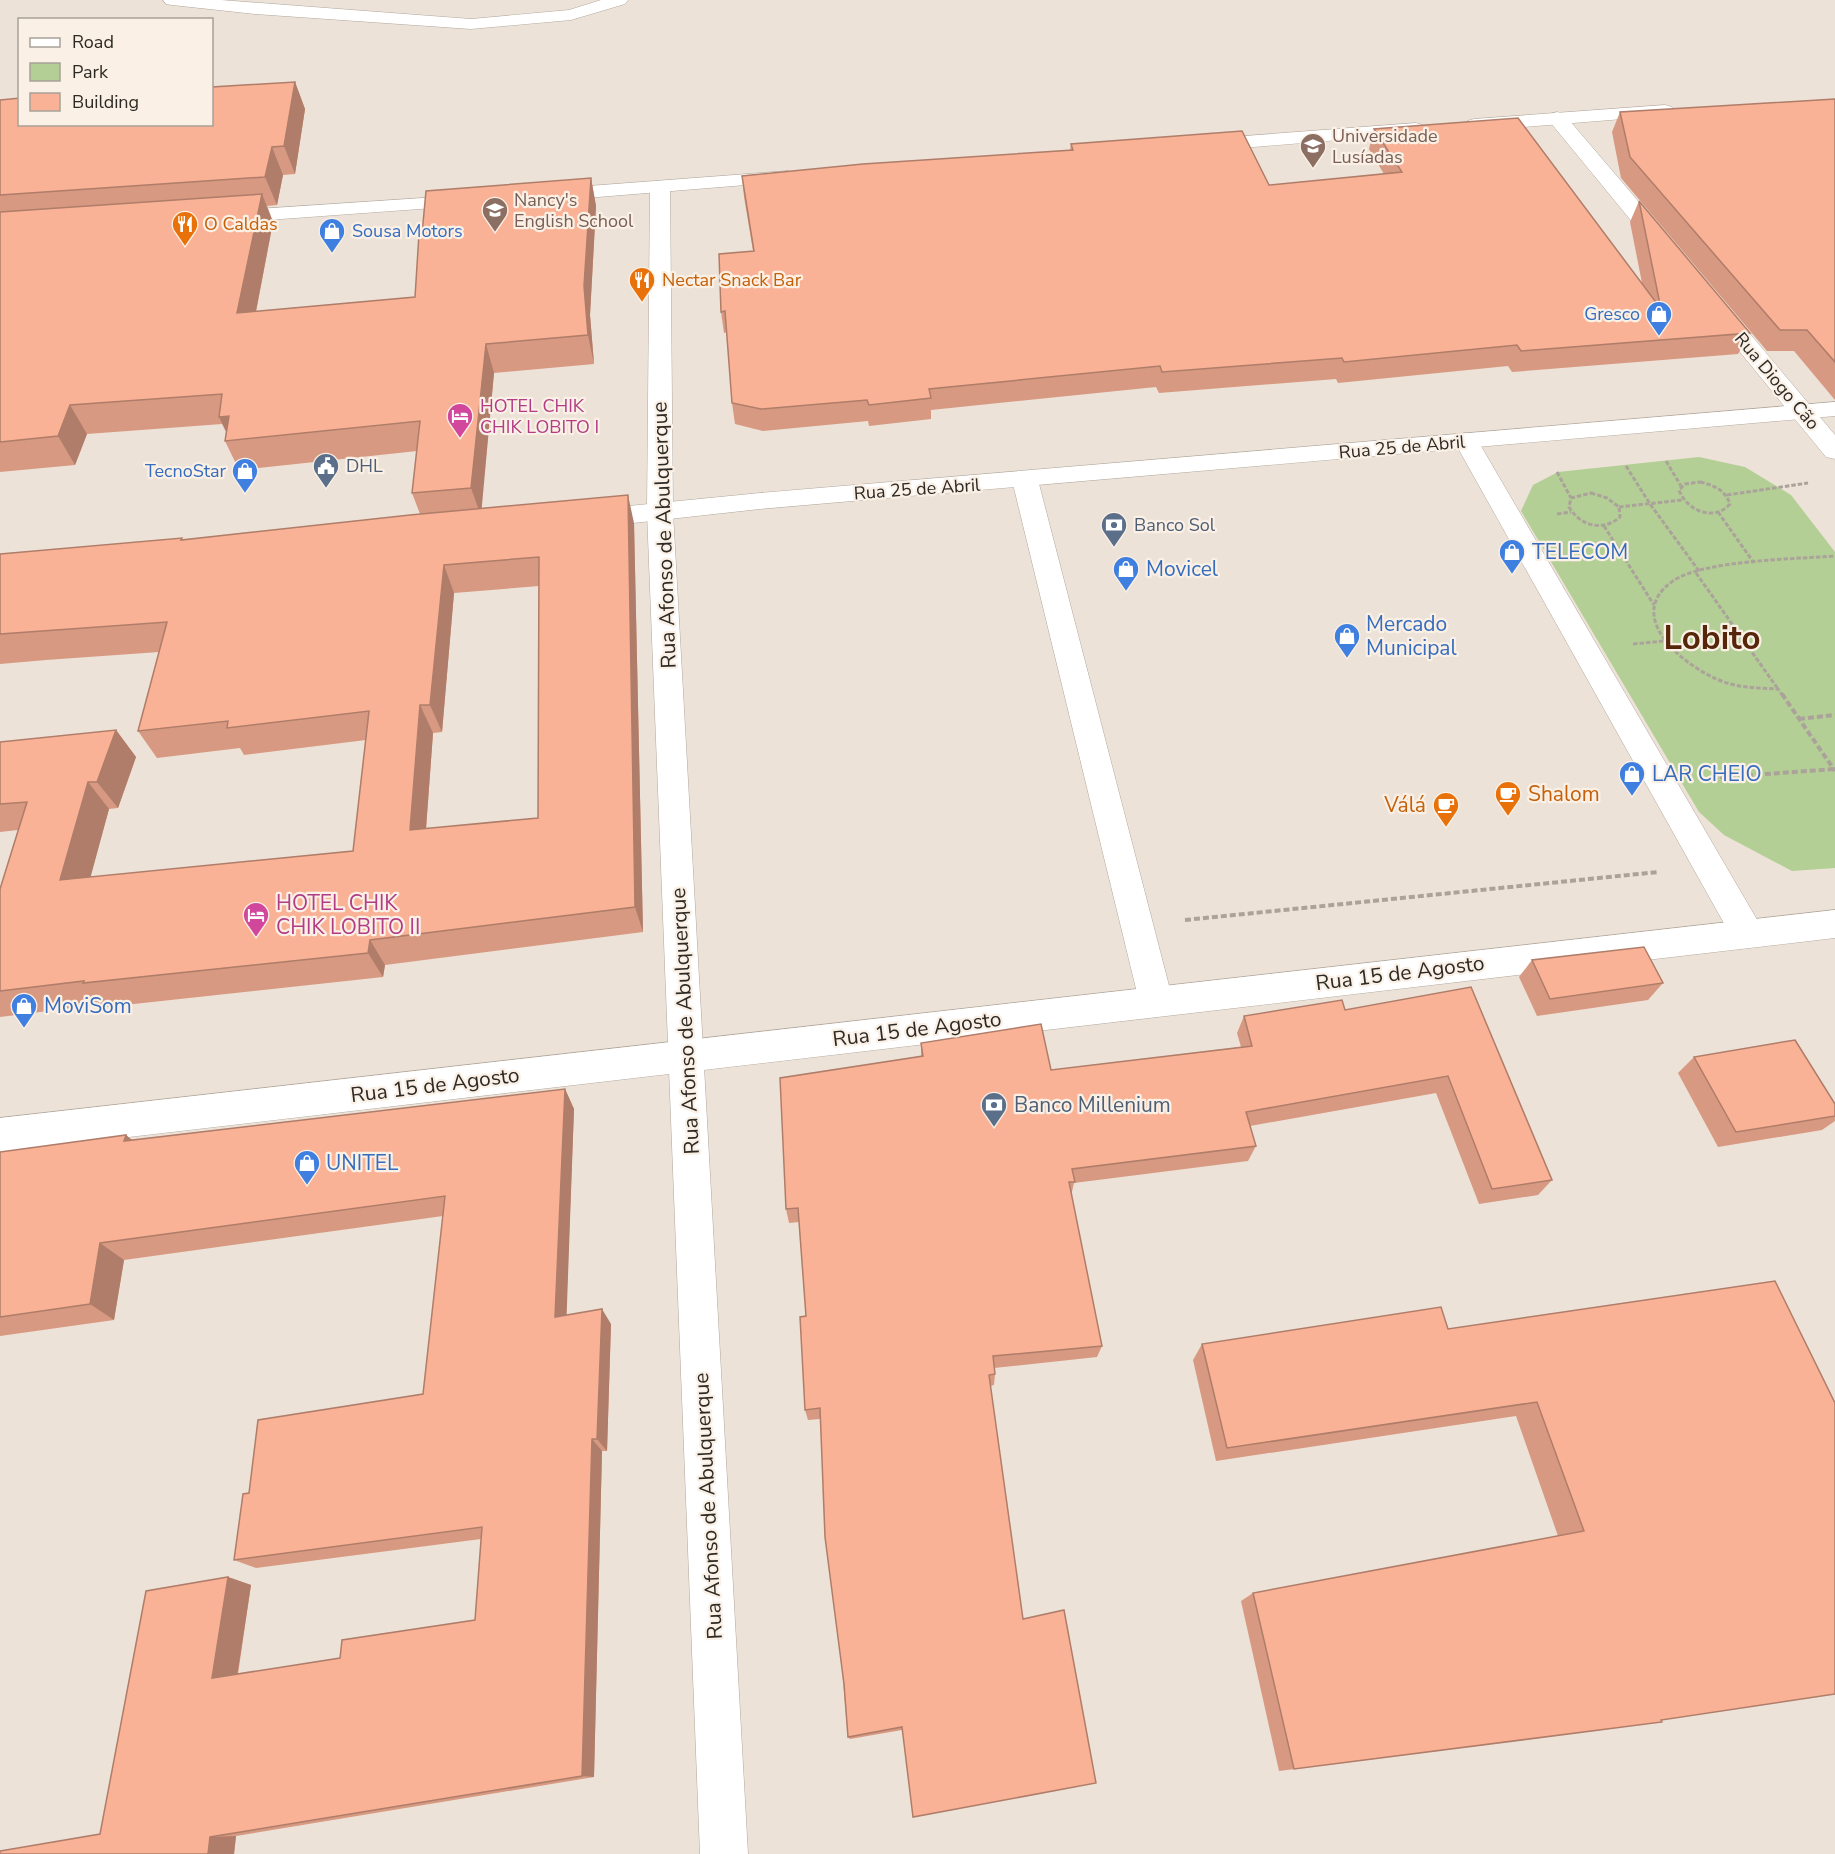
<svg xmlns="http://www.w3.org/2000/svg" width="1835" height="1854" viewBox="0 0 1835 1854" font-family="'Nunito Sans',sans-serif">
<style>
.green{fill:#b3cf95}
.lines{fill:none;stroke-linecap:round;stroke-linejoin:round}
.lane-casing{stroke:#b1a79d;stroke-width:1}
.street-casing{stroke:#b1a79d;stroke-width:1}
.secondary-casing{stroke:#b1a79d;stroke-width:1}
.path-far1{stroke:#aba39a;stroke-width:3;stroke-dasharray:4.5 2;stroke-linecap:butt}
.path{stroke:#aba39a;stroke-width:4;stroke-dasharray:6 3;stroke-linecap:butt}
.lane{fill:#fff;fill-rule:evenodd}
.street{fill:#fff;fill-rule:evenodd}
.secondary{fill:#fff;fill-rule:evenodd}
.wall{fill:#d79981;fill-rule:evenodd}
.shaded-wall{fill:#af7d69}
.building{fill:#fab296;stroke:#af7d69;stroke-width:1.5;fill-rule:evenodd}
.labels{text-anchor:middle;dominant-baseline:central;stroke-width:4.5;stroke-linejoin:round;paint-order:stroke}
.far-education-label{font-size:18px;fill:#785e54;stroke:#faf0e5;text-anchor:start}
.far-food-label{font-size:18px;fill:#c56008;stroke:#faf0e5;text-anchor:start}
.far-shop-label{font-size:18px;fill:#366cbe;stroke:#faf0e5;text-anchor:end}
.far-street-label{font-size:18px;fill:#2d2a25;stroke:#faf0e5}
.far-hotel-label{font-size:18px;fill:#b23c85;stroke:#faf0e5;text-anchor:start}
.far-service-label{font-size:18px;fill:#4e5e75;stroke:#faf0e5;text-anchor:start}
.street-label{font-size:21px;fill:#2d2a25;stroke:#faf0e5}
.shop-label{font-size:21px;fill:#366cbe;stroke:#faf0e5;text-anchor:start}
.food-label{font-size:21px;fill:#c56008;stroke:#faf0e5;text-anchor:start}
.hotel-label{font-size:21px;fill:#b23c85;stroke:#faf0e5;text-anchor:start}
.service-label{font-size:21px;fill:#4e5e75;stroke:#faf0e5;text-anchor:start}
.town-label{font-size:33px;font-weight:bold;fill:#55260a;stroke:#faf0e5}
</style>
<rect width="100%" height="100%" fill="#ede2d7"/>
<polygon class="green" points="1699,457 1745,467 1791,495 1835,552 1835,868 1792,871 1724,835 1699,812 1521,511 1533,485 1558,472"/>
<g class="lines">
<g class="lane-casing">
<polygon id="lane" points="163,0 221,0 471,19 569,10 601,0 628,0 625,4 571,20 471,29 255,14 172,5 166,4"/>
</g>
<g class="street-casing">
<g id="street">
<polygon points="1557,112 1564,114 1672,241 1675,246 1672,251 1664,252 1656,251 1550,122 1547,118 1550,114"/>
<polygon points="660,181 667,183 670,187 673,512 748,1854 700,1854 647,512 650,187 653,183"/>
<polygon points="1716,301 1724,303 1835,435 1835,459 1826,457 1708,313 1705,308 1708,303"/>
<polygon points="1466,433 1475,436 1478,441 1759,923 1764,933 1759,943 1747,947 1735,943 1454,441 1457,436"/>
<polygon points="1025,472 1034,474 1038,480 1173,1001 1168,1011 1156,1016 1144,1011 1139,1001 1012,480 1016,474"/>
</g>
</g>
<g class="secondary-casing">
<g id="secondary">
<polygon points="1665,105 1672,107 1675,111 1672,115 1474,131 1467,129 1464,125 1467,121 1474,119"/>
<polygon points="1416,123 1423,125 1426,129 1423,133 1205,151 1198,149 1195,145 1198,141 1205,139"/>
<polygon points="788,171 795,173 798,177 795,181 549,201 542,199 539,195 542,191 549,189"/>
<polygon points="468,195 475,197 478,201 475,205 226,223 219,221 215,217 219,213 226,211"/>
<polygon points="1835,402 1835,416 760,509 588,528 579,525 575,519 579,513 588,510 760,493"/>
<polygon points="1835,910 1835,938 0,1152 0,1118"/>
</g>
</g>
<g class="path-far1">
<polyline points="1666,461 1681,486"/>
<polyline points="1626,466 1650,504 1699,571"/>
<polyline points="1557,472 1571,498"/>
<path d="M1700 482C1714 485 1725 490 1730 504 1714 522 1687 511 1679 490L1685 484Z"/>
<path d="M1591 493 1607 498 1619 507 1620 517C1603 532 1580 526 1569 507L1571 498Z"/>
<polyline points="1727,495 1808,483"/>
<polyline points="1619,507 1682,500"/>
<polyline points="1718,512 1754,563"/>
<polyline points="1557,514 1571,512"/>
<polyline points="1604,526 1654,605"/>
<polyline points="1696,573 1778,689"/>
<polyline points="1633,644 1664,641"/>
<path d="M1783 696 1778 689C1760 688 1741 688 1724 682 1687 669 1621 617 1673 581 1703 560 1797 559 1835 556"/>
</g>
<g class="path">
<polyline points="1782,694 1835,771"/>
<polyline points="1799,719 1835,715"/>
<polyline points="1711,778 1835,769"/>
<polyline points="1185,920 1658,872"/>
</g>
<use href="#lane" class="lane"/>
<use href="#street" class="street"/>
<use href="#secondary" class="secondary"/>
</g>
<g class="wall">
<path d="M295 82 305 109 295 174 283 175 277 205 267 206 273 222 256 312 415 297 422 234 591 178 596 206 590 315 594 364 494 373 481 508 634 523 643 932 385 965 383 977 106 1007 104 1004 0 1017V889L18 830 0 832V742L116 730 136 757 118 808 109 809 90 877 353 851 366 740 244 755 240 748 157 758 138 731 159 652 46 660 0 664V554L183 540 420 514 412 493 417 451 239 470 225 441 226 432 222 424 87 434 75 465 0 472V100ZM539 586 538 818 426 829 433 733 442 732 454 593Z"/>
<polygon points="1835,99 1835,400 1794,351 1767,351 1621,178 1612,132 1620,112"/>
<polygon points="1374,129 1642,283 1630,222 1639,201 1750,333 1738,354 1512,372 1508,366 1338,383 1336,379 1159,393 1156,387 931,410 931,419 869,426 868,421 763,431 735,424 732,403 727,332 724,333 721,312 753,251 744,197 742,176 1070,150 1071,144 1269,185 1384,174 1369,149"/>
<polygon points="1532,960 1663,983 1648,1000 1537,1016 1519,977"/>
<polygon points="1471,987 1552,1180 1538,1195 1479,1204 1436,1093 1250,1126 1256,1146 1248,1161 1074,1183 1071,1196 1102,1346 1097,1357 994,1368 995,1374 994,1385 990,1386 902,1730 850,1739 848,1737 820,1419 808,1420 805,1410 806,1316 799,1222 789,1223 786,1209 921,1057 921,1043 1051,1070 1241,1047 1237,1033 1244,1016 1345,1010"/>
<polygon points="1694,1057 1835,1104 1835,1121 1822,1130 1718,1147 1678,1073"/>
<polygon points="565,1089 574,1109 566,1315 611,1324 607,1451 602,1451 594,1777 236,1836 234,1854 100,1834 228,1577 251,1585 238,1674 340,1658 475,1620 481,1539 256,1568 234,1560 249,1493 423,1394 443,1216 124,1260 114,1320 0,1336 0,1152 126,1135 132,1140"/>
<polygon points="1775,1281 1661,1720 1662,1722 1279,1771 1241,1601 1253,1593 1558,1536 1516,1416 1216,1461 1193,1360 1202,1344 1448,1329"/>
</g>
<g class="shaded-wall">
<polygon points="295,82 305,109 295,174 284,146"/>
<polygon points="272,147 283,175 277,205 265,177"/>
<polygon points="591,178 596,206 590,315 594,364 588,335 584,286"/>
<polygon points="262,194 273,222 250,342 237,313"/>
<polygon points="486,344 494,373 481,516 471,488"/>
<polygon points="70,405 87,434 75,465 58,436"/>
<polygon points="229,416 231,441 219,417"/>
<polygon points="628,495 634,523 643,932 635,907"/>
<polygon points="444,565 454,593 442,732 430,705"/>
<polygon points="420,705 433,733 424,856 410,830"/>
<polygon points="116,730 136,757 118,808 97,782"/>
<polygon points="88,782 109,809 83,905 60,880"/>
<polygon points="370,940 385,965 383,977 368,953"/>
<polygon points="565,1089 574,1109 566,1332 555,1317"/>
<polygon points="126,1135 148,1154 124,1141"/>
<polygon points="100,1243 124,1260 114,1320 90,1304"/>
<polygon points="602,1309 611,1324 607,1451 597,1439"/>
<polygon points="592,1439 602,1451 594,1777 582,1776"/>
<polygon points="228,1577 251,1585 236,1683 212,1678"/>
<polygon points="236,1836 234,1854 208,1854 210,1837"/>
</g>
<g class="building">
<polygon points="295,82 284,146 272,147 265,177 0,195 0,100 20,98 20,124 212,124 212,87"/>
<polygon points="1835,99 1835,362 1807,330 1780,330 1630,157 1620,112"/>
<polygon points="1518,118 1661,309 1639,201 1750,333 1521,351 1517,345 1344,362 1342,358 1162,372 1160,366 929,389 931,398 869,405 867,400 761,409 732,403 725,311 721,312 719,254 754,251 742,176 863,164 1073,150 1071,144 1242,131 1269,185 1402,172 1374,129"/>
<polygon points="591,178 584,286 588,335 486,344 471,488 412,493 420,421 225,441 229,416 219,417 222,394 70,405 58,436 0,442 0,212 262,194 237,313 415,297 419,234 422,234 426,191"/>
<path d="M628 495 635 907 370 940 368 953 83 983 84 981 0 991V889L27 802 0 804V742L116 730 97 782H88L60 880 353 851 369 711 227 728 228 721 138 731 167 622 0 634V554L182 538 181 540 410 515ZM539 557 538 818 410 830 420 705H430L444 565Z"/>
<polygon points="1644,947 1663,983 1550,999 1532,960"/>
<polygon points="1471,987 1552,1180 1492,1189 1448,1076 1246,1112 1256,1146 1072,1169 1075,1182 1069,1182 1102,1346 993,1356 995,1374 989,1375 1023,1619 1064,1610 1096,1783 913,1817 902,1727 848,1737 844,1684 825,1537 820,1408 805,1410 800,1317 806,1316 798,1208 786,1209 780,1078 923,1056 921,1043 1041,1024 1051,1070 1252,1046 1244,1016 1342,1000 1345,1010"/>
<polygon points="1795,1040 1835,1104 1835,1116 1736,1132 1694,1057"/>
<polygon points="565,1089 555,1317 602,1309 597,1439 592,1439 582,1776 210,1837 208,1854 0,1854 0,1851 100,1834 146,1591 228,1577 212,1678 340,1658 342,1640 475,1620 482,1527 234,1560 243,1494 249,1493 258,1420 423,1394 445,1196 100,1243 90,1304 0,1317 0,1152 126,1135 124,1141"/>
<polygon points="1775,1281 1835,1403 1835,1694 1661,1720 1662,1722 1294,1769 1253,1593 1584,1531 1537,1402 1227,1448 1202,1344 1441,1307 1448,1329"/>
</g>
<defs>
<g id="university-pin" transform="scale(1.35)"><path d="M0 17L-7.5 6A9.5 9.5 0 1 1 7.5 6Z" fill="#8d6e63" stroke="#faf0e5"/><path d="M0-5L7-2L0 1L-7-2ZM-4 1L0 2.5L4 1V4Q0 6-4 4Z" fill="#fff"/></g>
<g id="school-pin" transform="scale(1.35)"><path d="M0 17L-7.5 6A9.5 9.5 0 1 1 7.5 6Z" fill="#8d6e63" stroke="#faf0e5"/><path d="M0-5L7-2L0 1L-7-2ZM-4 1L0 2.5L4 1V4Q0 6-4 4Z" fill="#fff"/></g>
<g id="restaurant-pin" transform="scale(1.35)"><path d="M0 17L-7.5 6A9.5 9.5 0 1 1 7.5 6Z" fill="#e8710a" stroke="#faf0e5"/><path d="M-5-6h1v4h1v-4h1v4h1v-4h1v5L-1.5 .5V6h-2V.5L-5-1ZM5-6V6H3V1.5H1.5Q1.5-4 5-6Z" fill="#fff"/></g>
<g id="shop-pin" transform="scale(1.35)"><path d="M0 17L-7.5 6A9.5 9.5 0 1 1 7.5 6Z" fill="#3f7fe0" stroke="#faf0e5"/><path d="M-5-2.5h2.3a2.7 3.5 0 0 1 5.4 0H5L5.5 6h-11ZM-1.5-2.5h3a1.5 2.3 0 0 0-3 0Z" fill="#fff"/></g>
<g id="hotel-pin" transform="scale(1.35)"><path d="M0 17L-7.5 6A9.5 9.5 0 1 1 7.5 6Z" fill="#d1479c" stroke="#faf0e5"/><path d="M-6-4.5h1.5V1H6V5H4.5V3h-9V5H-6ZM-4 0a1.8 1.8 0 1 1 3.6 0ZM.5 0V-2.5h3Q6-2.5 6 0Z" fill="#fff"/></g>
<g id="civic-pin" transform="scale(1.35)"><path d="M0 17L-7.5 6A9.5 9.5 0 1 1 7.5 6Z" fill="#5c6f8a" stroke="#faf0e5"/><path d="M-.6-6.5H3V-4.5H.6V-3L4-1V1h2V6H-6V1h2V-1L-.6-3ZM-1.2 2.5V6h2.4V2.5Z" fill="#fff"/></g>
<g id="bank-pin" transform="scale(1.35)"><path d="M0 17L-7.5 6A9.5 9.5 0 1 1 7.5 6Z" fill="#5c6f8a" stroke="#faf0e5"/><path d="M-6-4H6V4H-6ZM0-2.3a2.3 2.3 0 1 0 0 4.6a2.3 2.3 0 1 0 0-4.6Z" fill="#fff"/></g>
<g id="cafe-pin" transform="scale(1.35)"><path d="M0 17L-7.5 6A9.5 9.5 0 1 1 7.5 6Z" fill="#e8710a" stroke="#faf0e5"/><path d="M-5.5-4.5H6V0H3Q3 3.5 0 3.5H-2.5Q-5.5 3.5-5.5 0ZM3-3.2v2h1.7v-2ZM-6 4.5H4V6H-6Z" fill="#fff"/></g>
</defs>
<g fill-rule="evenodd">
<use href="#university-pin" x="1313" y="146"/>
<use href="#school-pin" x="495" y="210"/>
<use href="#restaurant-pin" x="185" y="224"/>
<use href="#shop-pin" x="332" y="231"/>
<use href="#restaurant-pin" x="642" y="280"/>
<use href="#shop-pin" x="1659" y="314"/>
<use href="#hotel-pin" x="460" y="416"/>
<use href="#civic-pin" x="326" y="466"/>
<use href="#shop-pin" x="245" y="471"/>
<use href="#bank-pin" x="1114" y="525"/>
<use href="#shop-pin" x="1512" y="552"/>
<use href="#shop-pin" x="1126" y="569"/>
<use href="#shop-pin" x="1347" y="636"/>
<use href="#shop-pin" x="1632" y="774"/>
<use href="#cafe-pin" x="1508" y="794"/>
<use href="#cafe-pin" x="1446" y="805"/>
<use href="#hotel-pin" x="256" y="915"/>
<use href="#shop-pin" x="24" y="1006"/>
<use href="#bank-pin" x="994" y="1105"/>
<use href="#shop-pin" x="307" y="1163"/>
</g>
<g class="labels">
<g class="far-education-label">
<text x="1332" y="136">Universidade<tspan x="1332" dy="21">Lusíadas</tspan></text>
<text x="514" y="200">Nancy's<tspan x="514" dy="21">English School</tspan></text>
</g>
<g class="far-food-label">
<text x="204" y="224">O Caldas</text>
<text x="662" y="280">Nectar Snack Bar</text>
</g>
<g class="far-shop-label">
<text x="352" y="231" text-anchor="start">Sousa Motors</text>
<text x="1640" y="314">Gresco</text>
<text x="226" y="471">TecnoStar</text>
</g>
<g class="far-street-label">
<text transform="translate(1777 381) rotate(50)">Rua Diogo Cão</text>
<text transform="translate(1402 447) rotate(-5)">Rua 25 de Abril</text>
<text transform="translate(917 489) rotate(-4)">Rua 25 de Abril</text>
</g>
<g class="far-hotel-label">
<text x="480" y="406">HOTEL CHIK<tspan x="480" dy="21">CHIK LOBITO I</tspan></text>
</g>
<g class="far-service-label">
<text x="346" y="466">DHL</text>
<text x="1134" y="525">Banco Sol</text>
</g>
<g class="street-label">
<text transform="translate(664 535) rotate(-92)">Rua Afonso de Abulquerque</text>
<text transform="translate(1400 973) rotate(-7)">Rua 15 de Agosto</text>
<text transform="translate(685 1021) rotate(-93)">Rua Afonso de Abulquerque</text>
<text transform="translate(917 1029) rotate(-7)">Rua 15 de Agosto</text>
<text transform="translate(435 1085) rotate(-7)">Rua 15 de Agosto</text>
<text transform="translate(708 1506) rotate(-93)">Rua Afonso de Abulquerque</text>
</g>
<g class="shop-label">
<text x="1532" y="552">TELECOM</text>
<text x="1146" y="569">Movicel</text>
<text x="1366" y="624">Mercado<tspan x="1366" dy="24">Municipal</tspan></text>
<text x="1652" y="774">LAR CHEIO</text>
<text x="44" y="1006">MoviSom</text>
<text x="326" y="1163">UNITEL</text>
</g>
<g class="food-label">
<text x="1528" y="794">Shalom</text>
<text x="1426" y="805" text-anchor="end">Válá</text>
</g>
<g class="hotel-label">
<text x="276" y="903">HOTEL CHIK<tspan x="276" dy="24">CHIK LOBITO II</tspan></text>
</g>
<g class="service-label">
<text x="1014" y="1105">Banco Millenium</text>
</g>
<g class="town-label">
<text x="1712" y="638">Lobito</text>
</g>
</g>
<rect x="18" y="18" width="195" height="108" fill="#faf0e5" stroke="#a8a198" stroke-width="1.5"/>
<rect x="30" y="38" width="30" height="9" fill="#ffffff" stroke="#a8a198" stroke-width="1.5"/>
<text x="72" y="48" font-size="18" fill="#2d2a25">Road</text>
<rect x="30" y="63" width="30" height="18" fill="#b3cf95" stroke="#a8a198" stroke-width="1.5"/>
<text x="72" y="78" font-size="18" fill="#2d2a25">Park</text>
<rect x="30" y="93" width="30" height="18" fill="#fab296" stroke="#a8a198" stroke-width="1.5"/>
<text x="72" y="108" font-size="18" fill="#2d2a25">Building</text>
</svg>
